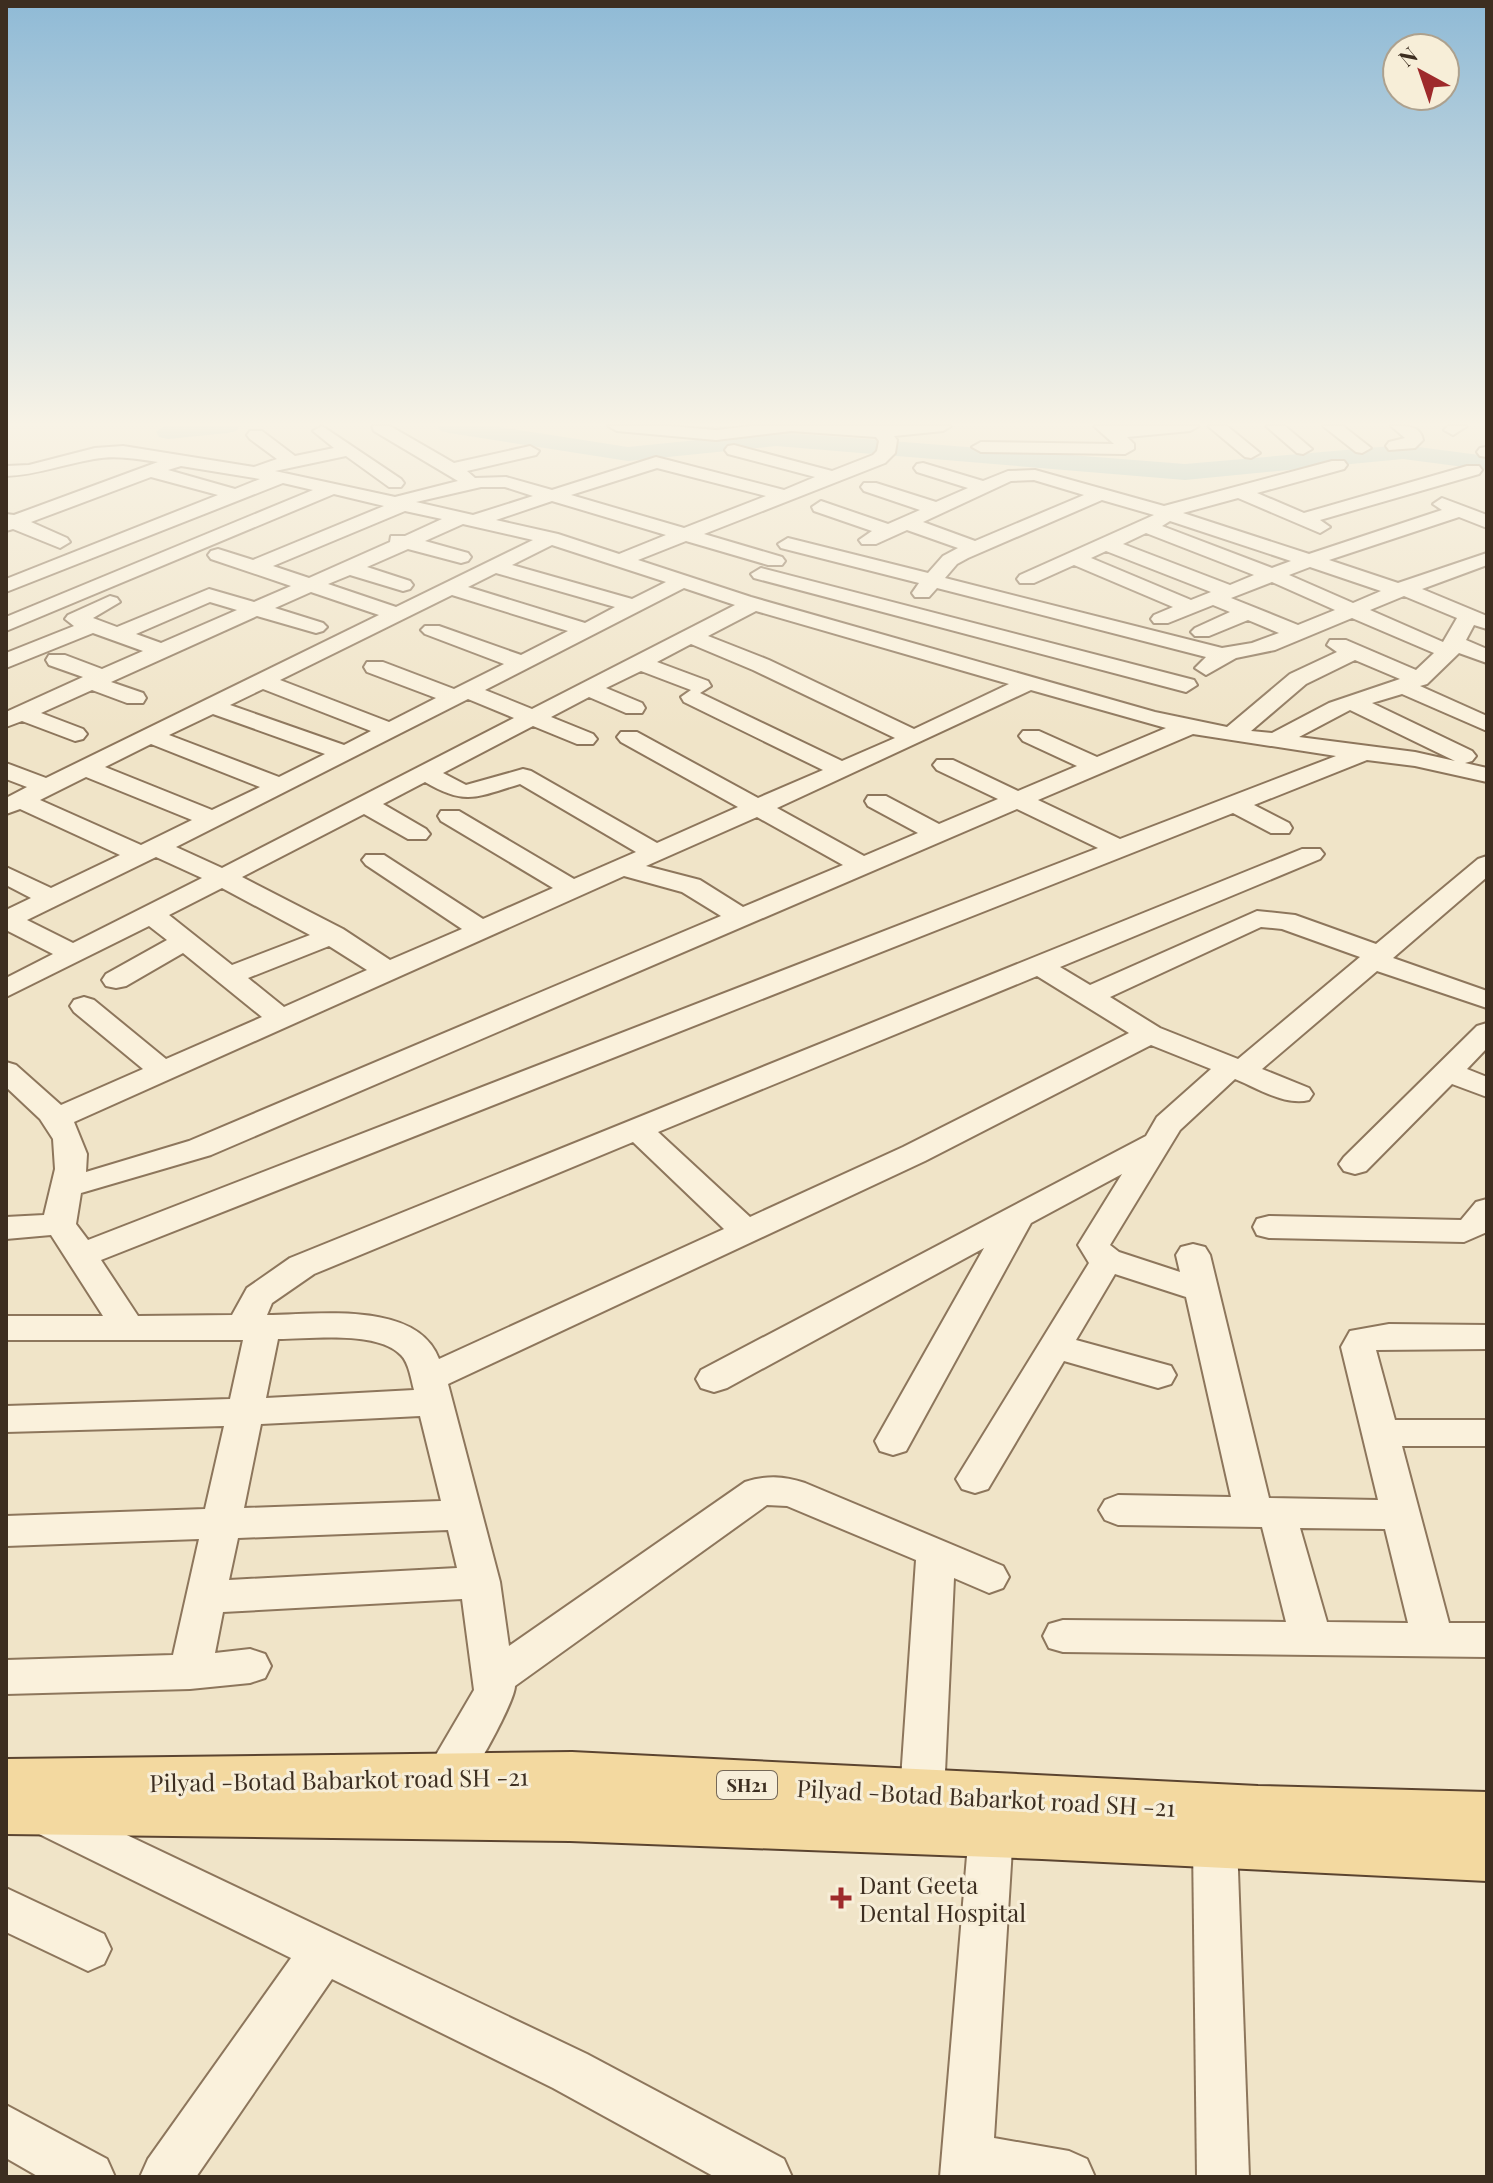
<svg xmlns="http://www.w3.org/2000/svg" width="1493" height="2183" viewBox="0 0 1493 2183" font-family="'Playfair Display',serif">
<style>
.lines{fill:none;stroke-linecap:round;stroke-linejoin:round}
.river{fill:#a9c4bc;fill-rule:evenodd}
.minor-casing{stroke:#8d765c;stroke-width:4}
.major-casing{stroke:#5b4430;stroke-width:4}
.minor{fill:#faf1dc;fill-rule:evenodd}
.major{fill:#f3d9a0;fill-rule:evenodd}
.poi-dot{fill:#9e2a2b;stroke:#f7eed8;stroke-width:3}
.labels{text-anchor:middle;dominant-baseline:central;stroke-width:6;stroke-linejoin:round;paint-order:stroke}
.shield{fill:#f7eed8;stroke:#756857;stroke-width:2}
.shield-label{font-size:18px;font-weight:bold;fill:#3d2e20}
.near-street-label{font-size:24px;fill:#3d2e20;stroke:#f7eed8}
.near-poi-label{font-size:24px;fill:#3d2e20;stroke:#f7eed8;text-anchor:start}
</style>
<rect width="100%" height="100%" fill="#f0e4c8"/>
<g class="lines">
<g class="river">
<polygon points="240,426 236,431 228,433 168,439 159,437 156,432 164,426"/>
<polygon points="437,426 493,426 628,447 776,432 1185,464 1403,445 1487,456 1487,470 1403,459 1185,480 776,446 628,461 449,433 441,431"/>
</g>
<g class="minor-casing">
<g id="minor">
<path d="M322 426 401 479 404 483 401 487H389L346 456 275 471 395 497 458 481 374 431 372 426H390L454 463 530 446 539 451 536 455 467 471 475 478 506 477 552 490 656 457 784 490 815 477 728 454 725 450 728 446 734 445 832 471 873 455 877 451 879 441 876 437 791 431 716 440 617 431 608 426H670L716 430 751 426H951L943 431 894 436 897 440 895 453 885 463 704 534 782 557 785 561 782 565H768L686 541 638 560 751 597 1155 712 1227 727 1290 674 1337 652 1327 645 1330 640H1346L1416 670 1434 653 1352 618 1275 650 1236 658 1206 675 1195 668 1206 657 937 588 929 597H915L912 593 919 583 781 548 778 544 788 538 928 573 943 556 958 548 907 530 876 544H862L859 540 872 531 814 511 812 507 821 501 888 524 920 510 864 491 861 487 864 483H876L936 502 968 488 917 472 914 468 917 464 923 463 983 481 1008 471 1035 470 1164 506 1332 461H1344L1347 465 1344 469 1257 493 1304 513 1467 466H1479L1482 470 1479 474 1320 520 1330 527 1320 533 1238 498 1183 513 1309 554 1442 510 1433 504 1442 498 1487 515V528L1459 517 1329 560 1398 583 1487 553V565L1422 589 1487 616V629L1474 625 1466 640 1487 649V663L1459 653 1427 684 1420 686 1487 716V731L1402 694 1372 703 1472 751 1476 756 1472 761 1465 763 1487 768V782L1415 766 1367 760 1254 805 1289 823 1292 828 1289 833H1271L1233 813 101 1260 138 1316 232 1315 247 1288 290 1258 1302 849H1320L1324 854 1320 859 1060 967 1090 985 1257 911 1295 915 1376 944 1478 859 1487 856V877L1393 958 1487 991V1008L1377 971 1262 1069 1309 1088 1313 1094 1309 1100C1285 1106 1257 1088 1235 1079L1180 1130 1110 1245 1119 1252 1180 1272 1176 1255 1181 1247 1193 1244 1205 1247 1210 1255 1269 1498 1378 1500 1341 1347 1350 1331 1389 1324 1487 1325V1349L1376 1350 1395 1420H1487V1446H1402L1449 1623H1487V1657L1063 1652 1049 1648 1043 1636 1049 1624 1063 1620 1286 1622 1262 1527 1118 1525 1105 1520 1099 1510 1105 1500 1118 1495 1231 1497 1186 1297 1115 1274 1076 1340 1171 1366 1176 1375 1171 1384 1158 1388 1064 1361 988 1489 975 1493 962 1489 956 1479 1089 1263 1078 1245 1122 1174 1031 1223 906 1451 893 1455 880 1451 875 1441 984 1248 727 1388 714 1392 701 1388 696 1379 701 1370 1146 1136 1157 1117 1211 1069 1151 1045 925 1161 448 1384 500 1582 509 1646 745 1482C767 1475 784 1476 805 1483L1003 1566 1009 1577 1003 1588 989 1593 954 1578 944 1794 937 1807 922 1813 907 1807 900 1794 916 1560 787 1506 767 1505 515 1686C515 1701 471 1782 459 1791 450 1798 440 1794 430 1790L423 1777 474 1690 462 1599 223 1612 215 1653 250 1649 265 1654 271 1666 265 1678 250 1683 190 1689 6 1694V1660L173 1655 199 1539 6 1546V1516L205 1509 224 1426 6 1432V1406L230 1399 243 1340H6V1316H103L51 1235 6 1239V1217L44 1215 55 1169 53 1139 40 1119 6 1087V1062L16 1065 61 1105 143 1069 74 1012 70 1006 74 1000 84 997 94 1000 166 1059 262 1017 183 953 126 986 116 988 106 986 102 980 106 974 167 940 149 926 6 997V978L53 954 6 930V910L31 898 6 885V867L51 888 120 855 20 809 6 814V798L27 787 6 779V763L46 778 379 615 311 592 275 608 323 623 327 627 323 631 316 633 257 616 111 682 143 693 146 698 143 703H127L92 690 41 713 83 729 87 734 83 739 75 741 22 721 6 727V712L83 677 49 665 46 660 49 655H65L102 669 143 651 93 633 6 668V653L74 626 65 619 68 615 110 596 117 598 120 602 93 618 117 627 209 589 254 602 291 586 211 559 208 555 211 551 218 549 253 560 384 506 334 494 6 631V617L313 490 283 483 6 592V579L218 495 151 477 31 522 67 538 70 542 60 548 13 529 6 531V514L14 515 158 462C136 459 116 455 94 459 64 464 37 475 6 476V466L29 465 95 448 123 446 254 467 277 459 250 439 247 435 250 431H262L295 456 334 448 313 431ZM181 466 260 479 235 489 168 470ZM657 468 766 496 684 528 571 495ZM1034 480 1084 495 975 541 923 522 1011 481ZM481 487H505L533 496 473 515 416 502ZM1102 500 1154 515 1020 575 1017 579 1020 583H1034L1074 565 1173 607 1154 615 1151 619 1154 623H1168L1213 605 1230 612 1195 628 1191 632 1195 636H1209L1248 620 1279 633 1252 643 1222 648 945 578 957 564 968 558ZM552 501 666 535 619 554 558 534 496 520ZM405 511 442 519 405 536H391L390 542 309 578 273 566ZM1170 521 1291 561 1272 568 1162 526ZM463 524 533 540 396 607 328 584 350 575 403 591 410 589 413 585 410 581 367 567 408 549 461 563 468 561 471 557 468 553 425 541ZM1146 533 1254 575 1230 585 1123 544ZM552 545 666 582 632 599 512 565ZM1106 551 1211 592 1191 600 1091 558ZM1310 567 1381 591 1353 603 1289 575ZM496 573 615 607 585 623 468 587ZM1272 582 1335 610 1298 625 1231 598ZM684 588 735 605 532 709 485 690ZM452 595 568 631 521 655 439 626H425L421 630 425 634 504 664 454 689 383 662H367L364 667 367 672 436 698 389 722 280 680ZM1404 596 1457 618 1443 642 1370 610ZM210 602 237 610 161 643 136 634ZM756 611 1009 684 914 729 769 660 708 636ZM691 644 753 670 895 738 842 761 700 693 711 686 708 681 657 662ZM1355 660 1400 679 1329 703 1272 733 1251 731 1306 684ZM641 671 691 690 681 697 684 702 823 770 758 798 637 732H621L617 737 621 742 738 807 657 843 531 771 523 769 466 785 443 773 533 726 577 744H593L597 739 593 734 551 717 589 697 626 713H642L645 708 642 703 606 688ZM263 689 371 731 344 745 230 705ZM1031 690 1166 728 1097 757 1039 731H1023L1019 736 1023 741 1077 766 1018 791 953 760H937L933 765 937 770 998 799 939 824 886 796H868L865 801 868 806 918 833 864 856 777 808ZM468 699 514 718 222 868 176 847ZM1350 710 1455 761 1415 752 1299 737ZM213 714 325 754 279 777 169 735ZM1193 734 1336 756 1120 839 1038 800ZM151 744 260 787 212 810 105 767ZM86 777 192 820 141 845 40 800ZM425 782C466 806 477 797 520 784L636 852 574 879 459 811H441L438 816 441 821 553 888 483 919 384 855H366L362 860 366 865 462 929 390 960 343 929 242 877 364 814 408 839H426L430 834 426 829 383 804ZM1017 809 1098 848 88 1240 76 1224 81 1193 211 1155ZM757 817 843 865 743 907 700 880 646 866ZM156 857 202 878 73 943 27 920ZM624 876 682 892 721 916 189 1141 86 1172 87 1154 74 1122ZM222 888 310 935 232 965 169 915ZM1261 927 1282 929 1360 957 1238 1059 1160 1028 1110 997ZM329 946 367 970 284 1007 248 978ZM1037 976 1129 1033 903 1147 750 1217 658 1132ZM633 1142 724 1229 439 1359C417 1300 317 1315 267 1315L272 1303 314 1274ZM278 1339C311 1339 377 1330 401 1355 409 1363 411 1379 414 1390L266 1398ZM420 1416 441 1501 244 1508 261 1424ZM1300 1528 1385 1529 1408 1623 1327 1622ZM448 1530 457 1568 229 1580 238 1538Z"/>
<polygon points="1094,426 1199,426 1190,431 1127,437 1134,444 1134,449 1125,454 981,452 972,447 981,442 1114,444"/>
<polygon points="1208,426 1227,426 1260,453 1251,458 1245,457"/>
<polygon points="1266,426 1285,426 1312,449 1303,454 1297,453"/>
<polygon points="1323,426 1343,426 1371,448 1362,453 1356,452"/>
<path d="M1391 426C1404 426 1420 424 1423 440L1415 448 1389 450 1386 446 1389 442 1405 438Z"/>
<polygon points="1448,426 1467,426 1453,435 1444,430"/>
<polygon points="1486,447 1487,457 1480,456 1477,452 1480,448"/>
<polygon points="761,568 1194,680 1197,685 1186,692 754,578 751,574"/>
<polygon points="1487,1023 1487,1048 1467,1069 1487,1077 1487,1097 1452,1084 1366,1171 1355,1174 1344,1171 1339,1164 1344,1157 1477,1026"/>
<polygon points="1487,1199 1487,1232 1464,1242 1269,1238 1257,1235 1253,1227 1257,1219 1269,1216 1461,1220 1476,1202"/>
<polygon points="49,1798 587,2054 784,2159 792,2177 715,2177 553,2088 332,1979 196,2177 140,2177 148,2159 291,1958 33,1831 27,1817 33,1803"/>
<polygon points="991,1812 1007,1818 1013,1832 994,2138 1069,2151 1087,2159 1095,2177 940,2177 969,1832 975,1818"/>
<polygon points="1215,1823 1231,1829 1237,1843 1249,2177 1197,2177 1193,1843 1199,1829"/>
<polygon points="6,1888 104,1934 111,1949 104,1964 88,1971 6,1932"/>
<polygon points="6,2105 107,2159 115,2177 39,2177 6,2158"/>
</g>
</g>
<g class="major-casing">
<polygon id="major" points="572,1752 1258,1786 1487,1792 1487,1881 1042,1859 570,1841 6,1834 6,1759"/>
</g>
<use href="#minor" class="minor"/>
<use href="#major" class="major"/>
</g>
<linearGradient id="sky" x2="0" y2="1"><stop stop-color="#8fbad6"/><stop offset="0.58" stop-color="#f8f3e6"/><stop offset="1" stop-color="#f8f3e6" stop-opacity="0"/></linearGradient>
<rect width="1493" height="731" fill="url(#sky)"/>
<path class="poi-dot" d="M837 1886h8v8h8v8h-8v8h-8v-8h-8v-8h8z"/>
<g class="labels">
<rect class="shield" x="717" y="1771" width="60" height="28" rx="6"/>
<g class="shield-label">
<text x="747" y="1785">SH21</text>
</g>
<g class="near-street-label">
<text transform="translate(339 1779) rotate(-1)">Pilyad -Botad Babarkot road SH -21</text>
<text transform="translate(986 1797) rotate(3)">Pilyad -Botad Babarkot road SH -21</text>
</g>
<g class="near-poi-label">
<text x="859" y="1884">Dant Geeta<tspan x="859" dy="28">Dental Hospital</tspan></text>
</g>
</g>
<rect width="1493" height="2183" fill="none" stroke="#3d2e20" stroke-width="16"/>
<g transform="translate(1421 72) rotate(320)"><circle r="38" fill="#f7eed8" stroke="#ada18e" stroke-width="2"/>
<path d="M0-6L14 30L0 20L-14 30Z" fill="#9e2a2b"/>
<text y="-12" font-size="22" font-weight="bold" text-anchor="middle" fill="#3d2e20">N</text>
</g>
</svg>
